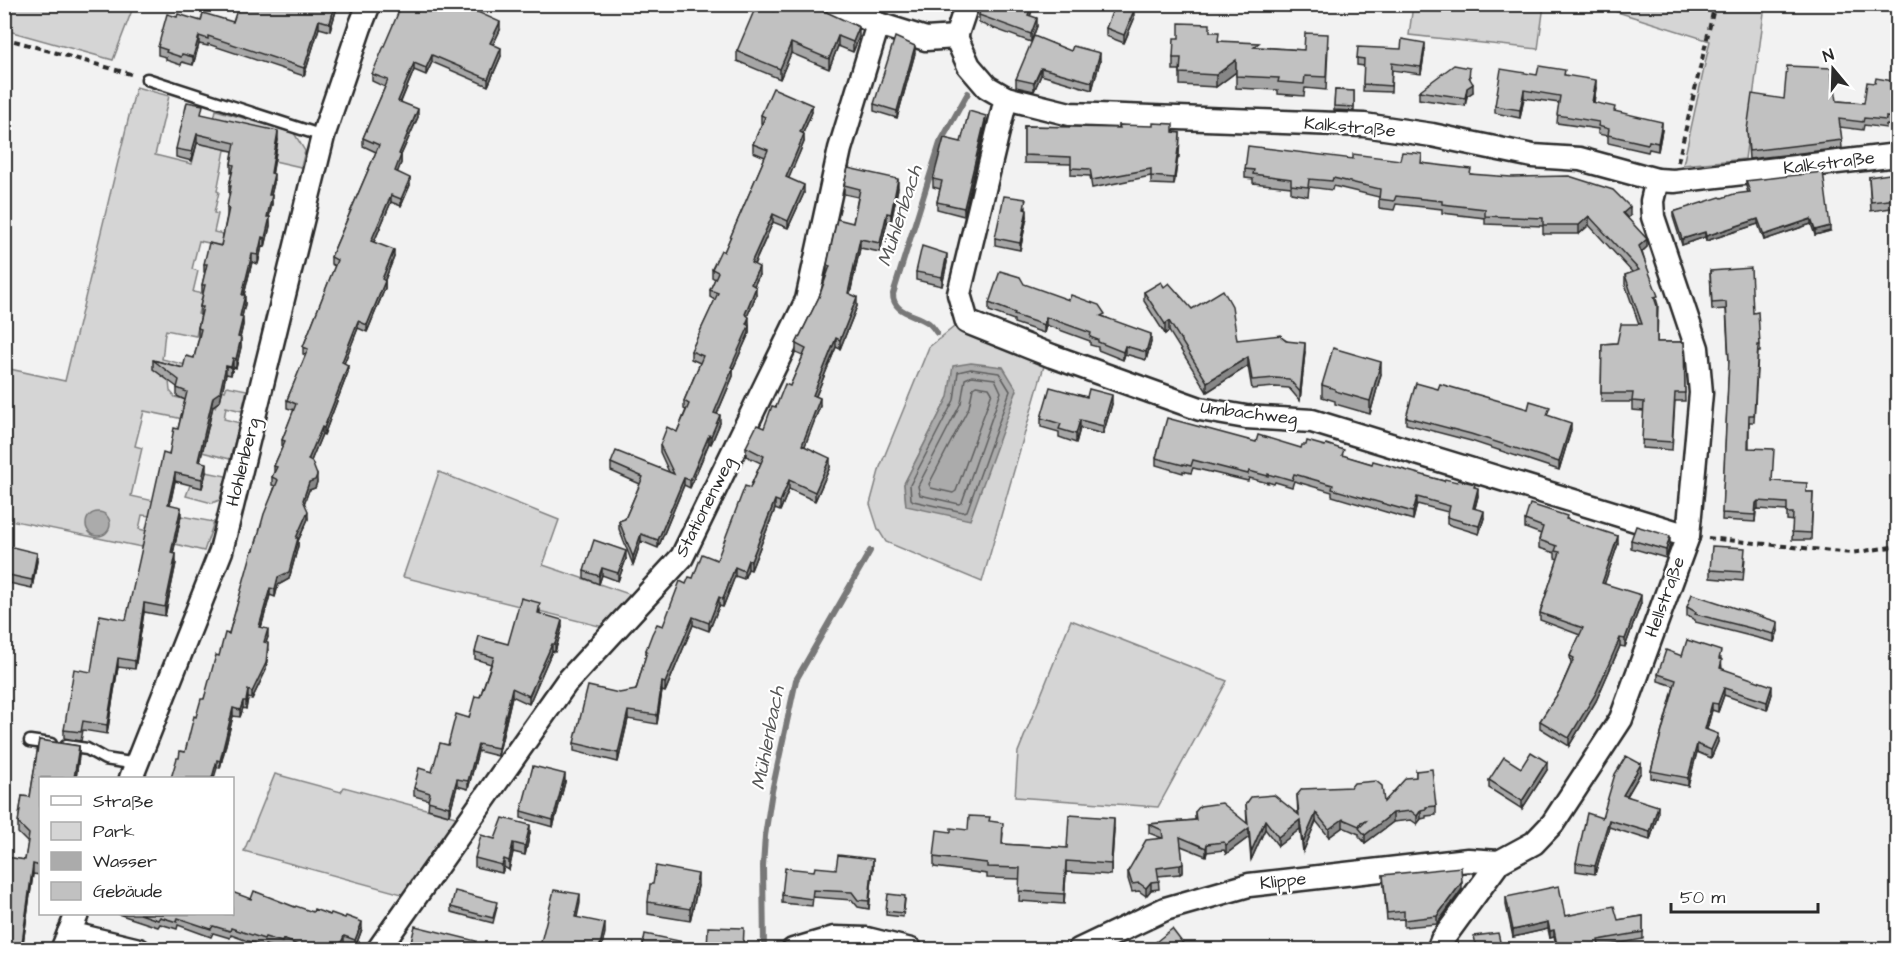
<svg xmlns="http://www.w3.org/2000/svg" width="1902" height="954" viewBox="0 0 1902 954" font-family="'Architects Daughter',sans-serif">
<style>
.green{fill:#d5d5d5;stroke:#808080;stroke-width:1.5;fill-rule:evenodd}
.water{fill:#ababab;stroke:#787878;stroke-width:1.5}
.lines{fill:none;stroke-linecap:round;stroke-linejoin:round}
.shore{stroke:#5e5e5e;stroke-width:1.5}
.stream{stroke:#787878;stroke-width:6}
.lane-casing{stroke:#2b2b2b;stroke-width:15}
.street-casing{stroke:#2b2b2b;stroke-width:27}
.path{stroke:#2b2b2b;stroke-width:4;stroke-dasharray:6 4.5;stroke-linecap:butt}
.lane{stroke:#fff;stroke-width:10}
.street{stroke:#fff;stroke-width:22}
.wall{fill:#a6a6a6;stroke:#2b2b2b;stroke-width:1.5}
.shaded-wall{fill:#878787;stroke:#2b2b2b;stroke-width:1.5}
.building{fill:#c1c1c1;stroke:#2b2b2b;stroke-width:1.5}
.labels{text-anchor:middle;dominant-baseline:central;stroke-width:4.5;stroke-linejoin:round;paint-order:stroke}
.street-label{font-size:18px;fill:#2b2b2b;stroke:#fff}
.water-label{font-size:20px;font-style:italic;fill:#585858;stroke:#fff}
</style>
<rect width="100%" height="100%" fill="#f2f2f2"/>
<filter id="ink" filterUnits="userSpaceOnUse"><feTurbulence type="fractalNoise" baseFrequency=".0167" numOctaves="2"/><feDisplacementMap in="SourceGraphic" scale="12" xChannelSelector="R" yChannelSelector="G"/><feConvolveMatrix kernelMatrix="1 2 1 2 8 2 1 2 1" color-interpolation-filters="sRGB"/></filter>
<g filter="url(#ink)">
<g class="green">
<polygon points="4,5 5,4 134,5 113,60 5,30"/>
<polygon points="1413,5 1544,5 1538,49 1409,35"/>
<polygon points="1595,5 1765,5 1745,159 1683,165 1710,41"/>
<path d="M136 87 169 96 155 155 192 164 197 143 208 145 216 110 294 133 305 151 301 167 270 160 237 130 232 151 225 150 217 191 219 192 214 213 218 214 214 232 223 234V237L242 250 199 241 192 269 198 271 193 292 203 294 198 314 201 315 196 336 166 330C163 340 164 349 162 359L186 365 184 375 169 381 170 391 175 397 215 407 221 390 225 391 227 386 247 390 242 411 226 407 224 419 240 423 230 459 202 452 183 419 144 411 135 446 142 448 131 496 154 501 151 516 142 515 139 529 147 531 166 552 5 519V368L65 381Z"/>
<path d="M954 327 1046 359 982 582 886 542 878 529 870 504 880 467 929 347ZM948 397 906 506 904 484Z"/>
<polygon points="206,472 226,476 220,500 212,503 186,496 190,485 202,487"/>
<polygon points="439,472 559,520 543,565 632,595 603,627 403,577"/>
<polygon points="181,516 214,522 204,551 175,544"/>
<polygon points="1071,620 1227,681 1158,807 1015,797 1018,752"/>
<polygon points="275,774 341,792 344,787 463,819 409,896 244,851"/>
</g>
<g class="water">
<polygon points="971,363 1003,367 1017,390 970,520 906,506 904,484 948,397 953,366"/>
<circle cx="98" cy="524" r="12"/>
</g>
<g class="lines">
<g class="shore">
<polygon points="971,369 999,373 1010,391 967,511 963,512 913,501 911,499 910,485 954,400 958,372"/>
<polygon points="972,376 995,379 1001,392 962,502 959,504 920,495 918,486 961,403 965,379"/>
<polygon points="976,386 989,388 992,393 956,491 953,493 931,488 929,484 969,407 973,388"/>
</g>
<g class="stream">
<path d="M937 333C934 329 931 324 927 322 913 313 893 313 893 294L940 143 968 93"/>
<polyline points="764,950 763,866 765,836 772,791 796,680 870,551"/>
</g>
<g class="lane-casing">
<g id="lane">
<polyline points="147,79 323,136"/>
<polyline points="30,741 51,744"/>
<polyline points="66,746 87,749 105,759 137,764"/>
</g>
</g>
<g class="street-casing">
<g id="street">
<polyline points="836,4 878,24 926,39 956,37"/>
<polyline points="956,37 969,66 987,87 1006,98 1070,114 1364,125 1432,135 1533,156 1580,159 1657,180 1674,181 1898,155"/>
<polyline points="956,37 967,4"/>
<polyline points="1006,98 959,294 967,322 1052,356 1200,409 1246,417 1312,421 1688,536"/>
<polyline points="131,778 221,551 323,136 360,27 369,4"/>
<polyline points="69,933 139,950"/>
<polyline points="62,950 77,914"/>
<polyline points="378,950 566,683 682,557 807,300 840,149 878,24"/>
<polyline points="793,950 834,938 867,939 911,950"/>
<polyline points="1079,950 1165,909 1249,885 1468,860 1499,862"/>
<polyline points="1438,950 1442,940 1499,862 1534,843 1553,823 1621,719 1688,536 1701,393 1697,348 1653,217 1652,201 1657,180"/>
</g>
</g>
<g class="path">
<polyline points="4,38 134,75"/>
<polyline points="1678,162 1715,4"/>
<polyline points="1708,538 1851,553 1898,546"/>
</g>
<use href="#lane" class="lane"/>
<use href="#street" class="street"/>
</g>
<g class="wall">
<polygon points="338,4 330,31 319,28 304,76 208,44 208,46 199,44 193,65 182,62 181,65 166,60 166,57 158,55 158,47 177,17 201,21 233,22"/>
<polygon points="999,4 1034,4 1030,16 1037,26 1031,42 979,23 979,15"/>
<polygon points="774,11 859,37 853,52 838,46 829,69 791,53 780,79 737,61 737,51"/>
<polygon points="1134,19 1124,43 1106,36 1106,28"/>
<polygon points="500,30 493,45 501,56 488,86 432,62 426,75 414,70 401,102 418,117 401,155 401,163 397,172 410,185 401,206 391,202 374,242 394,257 385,280 385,288 367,332 358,328 344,363 348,372 324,435 322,434 311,461 317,482 315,488 309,490 304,503 308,519 298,541 298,546 289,579 278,585 275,597 270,595 261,628 268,637 266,642 268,650 266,670 252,699 248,698 246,709 243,708 240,717 233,716 220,768 179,758 185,752 196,717 204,699 219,656 230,630 254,550 275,486 272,485 272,477 274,472 274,466 282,448 282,440 294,410 287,408 287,400 306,355 303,354 303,347 335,266 331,264 331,257 376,152 363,146 363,138 385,87 372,81 372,74"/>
<polygon points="1210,32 1219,41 1259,47 1304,50 1328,46 1326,90 1305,88 1304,96 1278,94 1278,90 1236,88 1236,72 1216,87 1180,85 1180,70 1173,70 1173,58 1179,38"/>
<polygon points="1425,49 1421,74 1392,70 1391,92 1363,91 1364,66 1357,65 1357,58"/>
<polygon points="1071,51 1100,61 1092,90 1041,75 1034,91 1016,87 1016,79"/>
<polygon points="915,53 897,118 874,111 874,104"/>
<polygon points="1537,75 1565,75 1596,88 1594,103 1662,130 1658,151 1649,149 1648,152 1608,143 1608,136 1598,134 1598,129 1557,123 1559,103 1524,98 1520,118 1495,113 1495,106"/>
<polygon points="1470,76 1470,79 1473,92 1467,96 1465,106 1419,99 1419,91"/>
<polygon points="1898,82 1898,127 1886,125 1886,128 1864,125 1863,130 1840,127 1842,148 1749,159 1747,130 1784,99 1832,88 1837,101 1864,103"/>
<polygon points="1335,90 1354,91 1354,111 1334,110"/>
<polygon points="812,112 803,133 804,142 788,179 804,193 788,228 773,222 754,265 759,275 754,286 756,295 747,316 749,324 749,333 733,369 733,376 717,414 720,423 711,444 709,443 690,488 684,485 658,548 641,541 633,565 619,529 619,521 625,519 640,484 611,471 611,463 669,472 660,452 660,445 677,432 686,410 684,409 684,401 700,363 691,359 691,351 715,300 710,297 710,290 715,279 712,277 712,269 724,252 765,157 753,152 753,144 762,123 761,123 761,115"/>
<polygon points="203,115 278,140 272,174 274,183 271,195 272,204 269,217 270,226 265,247 262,246 258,264 252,262 244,295 245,304 242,316 243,325 240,338 241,347 236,368 233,367 231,375 226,374 220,401 213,406 200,462 206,472 202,488 175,481 170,505 181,516 173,554 176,563 165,616 144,612 135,669 118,667 107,734 83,730 81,741 64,738 64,730 91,672 126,620 169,455 178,429 185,400 177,396 177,387 153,369 153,360 183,368 194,358 199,337 198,337 198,328 201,315 200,315 200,307 203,294 202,294 202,285 205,273 204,272 204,264 221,246 227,216 227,207 230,194 229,194 229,186 232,173 231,173 231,164 233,151 197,143 192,161 176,157 176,149"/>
<polygon points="986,123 964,216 937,209 937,202 940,189 933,187 933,179"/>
<polygon points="1119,125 1180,133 1179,157 1178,156 1174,185 1151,184 1151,176 1092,188 1090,176 1071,175 1071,164 1024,163 1024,126 1119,128"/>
<polygon points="1353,159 1400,160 1422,163 1471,174 1630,216 1627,218 1647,247 1642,252 1658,305 1657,342 1684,342 1685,401 1675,401 1672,450 1642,448 1644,411 1632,410 1632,402 1601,402 1602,344 1617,343 1639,324 1625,284 1625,275 1633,273 1589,225 1579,234 1543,234 1543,226 1485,224 1485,218 1442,213 1442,209 1396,204 1394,210 1379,208 1379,197 1333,186 1332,190 1309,187 1308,196 1291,193 1291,187 1253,183 1253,179 1245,178 1245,169"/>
<polygon points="1869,177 1898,191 1898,207 1871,211"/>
<polygon points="1746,181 1830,231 1815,235 1811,224 1764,240 1758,224 1706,241 1705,237 1682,245 1673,217 1673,212 1722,198 1748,193 1746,186"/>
<polygon points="844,185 898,188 891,222 887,222 880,252 860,248 850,294 857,306 840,349 836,347 816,396 820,406 804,447 830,467 815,501 789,489 780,511 775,509 751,570 748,569 744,579 735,576 723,607 719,606 709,631 693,625 665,692 662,691 657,724 628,719 618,762 574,751 574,743 636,690 646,655 646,650 663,626 686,584 717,560 761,463 746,456 746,447 764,428 790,386 803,356 796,353 796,344 819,297 827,273 827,265 853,223 858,197 844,194"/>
<polygon points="1026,207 1026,209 1027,217 1020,250 995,245 995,238"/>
<polygon points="947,262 942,286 916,280 916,272"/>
<polygon points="1710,271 1753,313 1760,345 1760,352 1758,352 1754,422 1749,422 1749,448 1773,481 1807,492 1813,492 1811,540 1792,540 1793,521 1787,520 1787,511 1758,509 1756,510 1755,522 1722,520 1729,363 1726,309 1712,310"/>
<polygon points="1164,287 1192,309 1237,340 1282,338 1305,352 1300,401 1289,388 1275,387 1252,389 1248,366 1207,392 1169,331 1165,334 1144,301 1144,292"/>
<polygon points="989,303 1105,317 1151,342 1146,360 1125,354 1123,360 1098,350 1098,347 1090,345 1090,341 1046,325 1044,333 1014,323 1014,320 989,311"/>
<polygon points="1381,374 1370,414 1335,404 1335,401 1322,397 1322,385"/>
<polygon points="1438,389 1549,416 1571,430 1559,470 1471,441 1406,424 1406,417"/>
<polygon points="1112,404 1103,434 1080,428 1076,443 1059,437 1059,432 1041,427 1041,418"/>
<polygon points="1256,442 1344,456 1372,464 1444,481 1475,487 1478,496 1475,508 1484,518 1479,534 1447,524 1447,517 1448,512 1417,504 1413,520 1332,496 1332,492 1294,481 1292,487 1275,482 1274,484 1268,482 1268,483 1249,478 1248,481 1193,468 1191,473 1183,471 1183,473 1156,465 1156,458"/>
<polygon points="1567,519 1618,544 1604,584 1641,603 1625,647 1620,646 1596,701 1569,746 1540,728 1540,721 1559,692 1571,664 1570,656 1580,635 1540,620 1540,613 1558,559 1555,558 1555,553 1539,548 1539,540 1541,534 1525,528 1525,520"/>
<polygon points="1631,540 1670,545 1666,558 1631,548"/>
<polygon points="4,545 37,561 32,588 4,582"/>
<polygon points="1745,557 1743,581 1710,578 1710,570"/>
<polygon points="626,559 618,581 602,575 599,584 584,578 584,571"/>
<polygon points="1687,607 1778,631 1774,642 1695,622 1695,620 1687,616"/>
<polygon points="540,610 540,614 562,627 555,652 552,651 529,704 512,696 498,756 478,751 468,789 457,786 449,815 428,809 429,800 414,796 414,788 432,772 448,745 469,718 480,697 491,664 475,659 475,652 508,644"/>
<polygon points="1682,656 1721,658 1722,669 1772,694 1767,710 1724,695 1718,712 1712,710 1707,729 1718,742 1711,758 1697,752 1688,786 1651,778 1651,771 1674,686 1658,681 1658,674"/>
<polygon points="39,740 79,746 79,755 76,778 40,778 40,875 33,874 22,950 4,950 4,868 6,857 25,860 28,843 18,833 18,823 22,796 30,797"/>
<polygon points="1521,768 1547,770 1522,809 1489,788 1489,780"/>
<polygon points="1416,771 1436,806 1436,815 1426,816 1426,818 1421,819 1417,824 1411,820 1393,822 1365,843 1359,836 1359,833 1359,834 1343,827 1329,837 1316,821 1303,852 1300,829 1278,846 1265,829 1251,860 1249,837 1226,854 1224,850 1207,852 1206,856 1181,846 1183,872 1180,874 1158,876 1159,889 1151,890 1146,896 1139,891 1132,892 1128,879 1128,871 1162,838 1149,833 1149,824 1195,820 1195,812 1247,823 1246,804 1298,815 1297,795 1384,802 1416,777"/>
<polygon points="1641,772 1627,796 1658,814 1650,840 1609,827 1595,874 1576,871 1576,863 1602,818"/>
<polygon points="565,782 553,827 521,818 521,811"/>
<polygon points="989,821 1003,833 1002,844 1067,848 1114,829 1111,875 1066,872 1064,904 1019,901 1020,879 987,878 987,874 934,867 934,857 951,832 968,830"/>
<polygon points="530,833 525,855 513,852 509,870 504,867 502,873 475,867 475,858 495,839"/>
<polygon points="873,867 869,909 858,907 852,900 813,897 812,906 782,903 782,895 814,871"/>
<polygon points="1383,875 1462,889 1437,924 1404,927 1404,919 1387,920"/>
<polygon points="698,886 690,921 648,914 648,902"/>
<polygon points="1506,897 1565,916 1618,920 1643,916 1643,939 1600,947 1600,950 1557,950 1554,937 1550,938 1548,929 1513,937 1506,905"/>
<polygon points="251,899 295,907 362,929 355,948 344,943 341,950 291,950 283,947 282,950 265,945 264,947 231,935 230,938 213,933 211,937 178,925 177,929 160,924 158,927 118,914 232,914"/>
<polygon points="905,900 903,917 886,915 886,911"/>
<polygon points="451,907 497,907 493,923 451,912"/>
</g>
<g class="shaded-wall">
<polygon points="335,4 338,4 330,31 330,23"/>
<polygon points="1032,4 1034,4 1028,23 1028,15"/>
<polygon points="1134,10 1134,19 1124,43 1124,35"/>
<polygon points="1037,18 1037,26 1031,42 1031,34"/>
<polygon points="319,20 319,28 304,76 304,68"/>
<polygon points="500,22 500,30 490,51 490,43"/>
<polygon points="859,27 859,37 853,52 853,42"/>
<polygon points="199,36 199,44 193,65 193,57"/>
<polygon points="838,36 838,46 829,69 829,59"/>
<polygon points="791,43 791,53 780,79 780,69"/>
<polygon points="1425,43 1425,49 1421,74 1421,67"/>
<polygon points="915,46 915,53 897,118 897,111"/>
<polygon points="501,48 501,56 488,86 488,79"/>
<polygon points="1100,53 1100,61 1092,90 1092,82"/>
<polygon points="432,55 432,62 426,75 426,68"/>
<polygon points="1236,60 1236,72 1216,87 1216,75"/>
<polygon points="414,63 414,70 398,108 398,101"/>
<polygon points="1041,68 1041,75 1034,91 1034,83"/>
<polygon points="1596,80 1596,88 1592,110 1592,102"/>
<polygon points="1473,84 1473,92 1467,96 1465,106 1467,88"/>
<polygon points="1524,90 1524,98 1520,118 1520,110"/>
<polygon points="812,105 812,112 800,140 800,132"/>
<polygon points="418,109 418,117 401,155 401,163 395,179 395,171 399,154"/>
<polygon points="986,116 986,123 964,216 964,208"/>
<polygon points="1662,122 1662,130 1658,151 1658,143"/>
<polygon points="278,131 278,140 271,182 271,173"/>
<polygon points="197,134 197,143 192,161 192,152"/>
<polygon points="804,134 804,142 786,185 786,177"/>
<polygon points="1178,149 1178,156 1174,185 1174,178"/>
<polygon points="274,174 274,183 269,203 269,195"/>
<polygon points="410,178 410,185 401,206 401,199"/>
<polygon points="898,179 898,188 891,222 891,214"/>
<polygon points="804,185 804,193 788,228 788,221"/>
<polygon points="272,195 272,204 267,225 267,217"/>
<polygon points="391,195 391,202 371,249 371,241"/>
<polygon points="1630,207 1630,216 1623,222 1623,213"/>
<polygon points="1027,210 1027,217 1020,250 1020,243"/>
<polygon points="887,213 887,222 880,252 880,243"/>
<polygon points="773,214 773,222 751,271 751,263"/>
<polygon points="1589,216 1589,225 1579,234 1579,225"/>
<polygon points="270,217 270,226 265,247 265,238"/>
<polygon points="1758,219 1758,224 1706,241 1706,236"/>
<polygon points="1811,219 1811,224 1764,240 1764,235"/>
<polygon points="1830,226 1830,231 1815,235 1815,230"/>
<polygon points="1705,232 1705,237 1682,245 1682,239"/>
<polygon points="262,237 262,246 258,264 258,255"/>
<polygon points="860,239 860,248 848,302 848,293"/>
<polygon points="1647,239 1647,247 1639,254 1639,246"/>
<polygon points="394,250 394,257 382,287 382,279"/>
<polygon points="252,254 252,262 242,303 242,295"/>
<polygon points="947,254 947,262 942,286 942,277"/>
<polygon points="759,267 759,275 751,292 751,284"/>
<polygon points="385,281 385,288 367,332 367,325"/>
<polygon points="756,287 756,295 745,322 745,314"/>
<polygon points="245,295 245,304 240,325 240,316"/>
<polygon points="857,297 857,306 840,349 840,340"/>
<polygon points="243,317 243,325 238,346 238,337"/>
<polygon points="749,317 749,333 733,369 733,376 714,421 714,413"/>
<polygon points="1046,317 1046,325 1044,333 1044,325"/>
<polygon points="358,321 358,328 342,369 342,362"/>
<polygon points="1169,321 1169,331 1165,334 1165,324"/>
<polygon points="1151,334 1151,342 1146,360 1146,352"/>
<polygon points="241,338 241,347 236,368 236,359"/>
<polygon points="836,338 836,347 813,403 813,395"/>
<polygon points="1305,343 1305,352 1300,401 1300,392"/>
<polygon points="1125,346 1125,354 1123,360 1123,352"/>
<polygon points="1248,357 1248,366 1207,392 1207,382"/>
<polygon points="233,358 233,367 231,375 231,367"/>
<polygon points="1381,362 1381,374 1370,414 1370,401"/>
<polygon points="348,365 348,372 324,435 324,428"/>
<polygon points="226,366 226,374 220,401 213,406 198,470 198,461 213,397"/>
<polygon points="1112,395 1112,404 1103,434 1103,426"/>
<polygon points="820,398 820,406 802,454 802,445"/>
<polygon points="720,415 720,423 711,444 711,436"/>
<polygon points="1080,420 1080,428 1076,443 1076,434"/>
<polygon points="1571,423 1571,430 1559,470 1559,462"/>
<polygon points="322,427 322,434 308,468 308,460"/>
<polygon points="709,435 709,443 690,488 690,480"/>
<polygon points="830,458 830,467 815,501 815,492"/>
<polygon points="206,463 206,472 202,488 202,479"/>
<polygon points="175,473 175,481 168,513 168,504"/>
<polygon points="317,475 317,482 315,488 309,490 303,507 303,500 309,482"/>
<polygon points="684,478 684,485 658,548 658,540"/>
<polygon points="789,480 789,489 780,511 780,502"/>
<polygon points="1478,488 1478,496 1473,515 1473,508"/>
<polygon points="1417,497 1417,504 1413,520 1413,512"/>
<polygon points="775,500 775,509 751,570 751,561"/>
<polygon points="1758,501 1758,509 1756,510 1755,522 1756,503"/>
<polygon points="181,507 181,516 171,562 171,553"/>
<polygon points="308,511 308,519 298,541 298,546 289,579 278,585 275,597 275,589 278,577"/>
<polygon points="1484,511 1484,518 1479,534 1479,526"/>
<polygon points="641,534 641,541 633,565 633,557"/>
<polygon points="1618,536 1618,544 1602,591 1602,583"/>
<polygon points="1670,536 1670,545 1666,558 1666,550"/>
<polygon points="626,551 626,559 618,581 618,573"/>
<polygon points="37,553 37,561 32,588 32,580"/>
<polygon points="176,554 176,563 165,616 165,607"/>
<polygon points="748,560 748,569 744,579 744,571"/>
<polygon points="735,567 735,576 723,607 723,599"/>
<polygon points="602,568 602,575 599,584 599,576"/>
<polygon points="270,588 270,595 259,634 259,627"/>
<polygon points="1641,595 1641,603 1625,647 1625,639"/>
<polygon points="719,597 719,606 709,631 709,623"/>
<polygon points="144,603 144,612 135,669 135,661"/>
<polygon points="693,617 693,625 665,692 665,683"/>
<polygon points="562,620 562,627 555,652 555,644"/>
<polygon points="1778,622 1778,631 1774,642 1774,634"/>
<polygon points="268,629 268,637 264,649 264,642"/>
<polygon points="1620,638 1620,646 1596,701 1569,746 1569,738"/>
<polygon points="268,643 266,670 252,699 252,692"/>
<polygon points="552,644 552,651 529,704 529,696"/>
<polygon points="118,658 118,667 107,734 107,725"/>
<polygon points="662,682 662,691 657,724 657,715"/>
<polygon points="1772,686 1772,694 1767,710 1767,702"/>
<polygon points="512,688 512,696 498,756 498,748"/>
<polygon points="1724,688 1724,695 1718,712 1718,704"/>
<polygon points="248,690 248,698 246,709 246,701"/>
<polygon points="243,701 243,708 240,717 240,710"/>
<polygon points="1712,703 1712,710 1705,736 1705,729"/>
<polygon points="233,708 233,716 220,768 220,761"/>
<polygon points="628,711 628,719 618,762 618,753"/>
<polygon points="1718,734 1718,742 1711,758 1711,750"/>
<polygon points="478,744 478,751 468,789 468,781"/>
<polygon points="1697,744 1697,752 1688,786 1688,778"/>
<polygon points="79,746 79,755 76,778 74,778"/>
<polygon points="217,760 217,768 214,778 212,778"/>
<polygon points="1547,762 1547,770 1522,809 1522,801"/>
<polygon points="1641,764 1641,772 1623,803 1623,795"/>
<polygon points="565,774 565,782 553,827 553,820"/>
<polygon points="457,779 457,786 449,815 449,807"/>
<polygon points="1658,806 1658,814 1650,840 1650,832"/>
<polygon points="1421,810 1421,819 1417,824 1417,816"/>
<polygon points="1316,813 1316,821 1303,852 1303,843"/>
<polygon points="1393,813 1393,822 1365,843 1365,835"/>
<polygon points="1114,818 1114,829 1111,875 1111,864"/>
<polygon points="1343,819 1343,827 1329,837 1329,829"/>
<polygon points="1265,820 1265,829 1251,860 1251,852"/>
<polygon points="1300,820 1300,829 1278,846 1278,837"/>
<polygon points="1609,820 1609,827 1595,874 1595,866"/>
<polygon points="530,825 530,833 525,855 525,846"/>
<polygon points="1249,828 1249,837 1226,854 1226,845"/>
<polygon points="513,843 513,852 509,870 509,861"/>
<polygon points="1207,844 1207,852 1206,856 1206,848"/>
<polygon points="504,859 504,867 502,873 502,865"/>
<polygon points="873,859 873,867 869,909 869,901"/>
<polygon points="1066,861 1066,872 1064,904 1064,894"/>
<polygon points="33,864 33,874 22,950 21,950"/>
<polygon points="1183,864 1183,872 1180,874 1180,865"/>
<polygon points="698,874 698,886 690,921 690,909"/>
<polygon points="1151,882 1151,890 1146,896 1146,888"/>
<polygon points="1462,882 1462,889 1437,924 1437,916"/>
<polygon points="580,894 580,903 575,927 575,917"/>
<polygon points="362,922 362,929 355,948 355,940"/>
<polygon points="1548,922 1548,929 1513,937 1513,930"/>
<polygon points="605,923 605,933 601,950 599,950"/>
<polygon points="1554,930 1554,937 1550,938 1550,931"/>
<polygon points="344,936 344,943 341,950 340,950 340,945"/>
</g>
<g class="building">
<polygon points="239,4 335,4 330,23 319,20 304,68 208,36 208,39 199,36 193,57 182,54 181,57 166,52 167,50 158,47 167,14 177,17 178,14 201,21 203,13 233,22"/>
<polygon points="402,4 460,4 500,22 490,43 501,48 488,79 432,55 426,68 414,63 398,101 418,109 399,154 401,155 395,171 410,178 401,199 391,195 371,241 394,250 382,279 385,281 367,325 358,321 342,362 348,365 324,428 322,427 308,460 312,462 317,475 315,480 309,482 303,500 308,511 296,538 298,538 289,572 278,577 275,589 270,588 259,627 268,629 264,642 268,643 266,663 252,692 248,690 246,701 243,701 240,710 233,708 220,761 217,760 212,778 171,778 177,758 179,758 180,751 185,752 194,716 196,717 201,699 204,699 216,655 219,656 225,633 229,634 230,630 252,551 254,550 264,514 278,480 272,477 277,467 274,466 285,441 282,440 296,404 287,400 308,349 303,347 337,260 331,257 379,145 363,138 388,80 372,74"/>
<polygon points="757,4 774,11 777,4 809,4 859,27 853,42 838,36 829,59 791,43 780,69 737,51"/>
<polygon points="981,4 1032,4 1028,15 1037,18 1031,34 979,15"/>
<polygon points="1115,4 1119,4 1134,10 1124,35 1106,28"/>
<polygon points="1179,23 1210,24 1210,32 1219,32 1218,41 1259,43 1254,47 1304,50 1305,33 1328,34 1326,77 1305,76 1304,84 1278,82 1279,78 1236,76 1236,60 1216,75 1180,73 1181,58 1173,58 1174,38 1179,38"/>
<polygon points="1034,36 1071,51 1073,46 1100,53 1092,82 1041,68 1034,83 1016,79"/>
<polygon points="895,37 915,46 897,111 874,104"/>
<polygon points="1402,39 1425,43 1421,67 1392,63 1391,86 1363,84 1364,59 1357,58 1358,47 1401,49"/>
<polygon points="1454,65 1470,68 1469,77 1473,84 1467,88 1465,98 1419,91"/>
<polygon points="1539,66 1565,70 1564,75 1596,80 1592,102 1615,107 1614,111 1662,122 1658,143 1649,141 1648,144 1608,135 1609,129 1598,126 1599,122 1557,115 1560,96 1524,90 1520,110 1495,106 1501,69 1537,75"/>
<polygon points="1787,66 1832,68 1832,88 1835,88 1837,101 1864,103 1867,82 1875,83 1876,78 1898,82 1898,119 1886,117 1886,120 1864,118 1863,122 1839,119 1842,140 1749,151 1747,130 1752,94 1784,99"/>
<polygon points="773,88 812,105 800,132 804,134 786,177 804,185 788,221 773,214 751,263 759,267 751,284 756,287 745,314 749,317 746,324 749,326 731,367 733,368 714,413 720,415 711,436 709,435 690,480 684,478 658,540 641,534 633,557 619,521 625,519 643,477 611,463 616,451 674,474 660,445 667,427 677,432 689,404 684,401 703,356 691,351 718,293 710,290 718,272 712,269 721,250 724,252 768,150 753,144 765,117 761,115"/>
<polygon points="1335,90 1354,91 1354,107 1334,106"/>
<polygon points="187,102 203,105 201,114 278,131 271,173 274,174 269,195 272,195 267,217 270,217 265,238 262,237 258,255 252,254 242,295 245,295 240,316 243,317 238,337 241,338 236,359 233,358 231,367 226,366 220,392 213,397 198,461 206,463 202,479 175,473 168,504 181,507 171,553 176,554 165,607 144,603 135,661 118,658 107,725 83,721 81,732 64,730 74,669 91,672 100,615 126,620 163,453 169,455 174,428 178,429 187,392 177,388 179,380 153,360 183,368 186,356 194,358 201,329 198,328 203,307 200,307 205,285 202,285 207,264 204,264 209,243 221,246 229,208 227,207 231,186 229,186 234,165 231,164 235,143 197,134 192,152 176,149"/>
<polygon points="969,111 986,116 964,208 937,202 942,181 933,179 944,138 961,142"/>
<polygon points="1153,123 1173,124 1173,132 1180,133 1179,149 1178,149 1174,178 1151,176 1151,169 1092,180 1090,169 1071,168 1071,157 1024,155 1024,126 1120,128 1119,125 1153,126"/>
<polygon points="1248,146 1353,159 1353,154 1400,160 1402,152 1415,153 1422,154 1421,163 1471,169 1470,174 1511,177 1569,176 1613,190 1630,207 1623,213 1647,239 1639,246 1658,296 1654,297 1657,306 1657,342 1684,342 1685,393 1675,393 1672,442 1642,440 1644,402 1632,401 1633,393 1601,393 1602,344 1617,343 1621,324 1642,324 1625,275 1639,270 1589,216 1579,225 1543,225 1543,218 1485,216 1485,209 1442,204 1442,201 1396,196 1394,201 1379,199 1380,189 1333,178 1332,181 1309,179 1308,187 1291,185 1291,179 1253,174 1254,170 1245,169"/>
<polygon points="848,168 898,179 891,214 887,213 880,243 860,239 848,293 857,297 840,340 836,338 813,395 820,398 802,445 830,458 815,492 789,480 780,502 775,500 751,561 748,560 744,571 735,567 723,599 719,597 709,623 693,617 665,683 662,682 657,715 628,711 618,753 574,743 588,686 619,693 636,690 647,651 646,650 652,634 657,624 663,626 680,581 686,584 689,577 693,578 702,554 717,560 745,486 750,488 764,456 746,447 757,425 764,428 772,406 776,407 785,384 790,386 806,349 796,344 819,297 830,266 827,265 837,219 853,223 860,189 844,185"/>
<polygon points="1823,172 1830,226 1815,230 1811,219 1764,235 1758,219 1706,236 1705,232 1682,239 1673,212 1720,197 1722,198 1734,194 1750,192 1746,181"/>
<polygon points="1896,173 1898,199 1871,202 1869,177"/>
<polygon points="1004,196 1026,199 1024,209 1027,210 1020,243 995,238"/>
<polygon points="922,246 947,254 942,277 916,272"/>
<polygon points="1751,268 1753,313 1758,312 1760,345 1758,345 1754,415 1749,415 1748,448 1774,449 1772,481 1807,483 1806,492 1813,492 1811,533 1792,532 1793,513 1787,513 1787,503 1758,501 1756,503 1755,515 1722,513 1729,360 1726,302 1712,303 1710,271"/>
<polygon points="1000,271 1020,277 1024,284 1069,300 1071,295 1099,305 1105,314 1101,316 1151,334 1146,352 1125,346 1123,352 1098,342 1098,340 1090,337 1091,333 1046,317 1044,325 1014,315 1015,313 989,303"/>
<polygon points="1161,282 1164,287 1169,283 1192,309 1223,290 1232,306 1237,340 1282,335 1280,336 1286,341 1305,343 1300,392 1289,379 1275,378 1252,380 1248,357 1207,382 1169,321 1165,324 1144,292"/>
<polygon points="1333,348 1381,362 1370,401 1335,391 1335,389 1322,385"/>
<polygon points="1416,383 1438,389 1440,384 1528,409 1530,401 1550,407 1547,415 1571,423 1559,462 1471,434 1406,417"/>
<polygon points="1050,387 1087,397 1089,389 1112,395 1103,426 1080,420 1076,434 1059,429 1061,424 1041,418"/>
<polygon points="1167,418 1256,442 1258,435 1301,448 1302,445 1306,445 1307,441 1325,446 1326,444 1344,450 1342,455 1372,464 1373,461 1444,481 1445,479 1457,482 1458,480 1475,484 1474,487 1478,488 1473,508 1484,511 1479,526 1447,517 1450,506 1417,497 1413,512 1332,489 1333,485 1294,474 1292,480 1275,475 1274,476 1268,474 1268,476 1249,471 1248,474 1193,460 1191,466 1183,464 1183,465 1156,458"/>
<polygon points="1530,504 1567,516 1566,519 1618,536 1602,583 1641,595 1625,639 1620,638 1596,693 1569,738 1540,721 1559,692 1574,658 1570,656 1583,628 1540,613 1560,552 1555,551 1557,546 1539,540 1543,527 1525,520"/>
<polygon points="1636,526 1670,536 1666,550 1631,540"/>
<polygon points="594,540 626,551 618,573 602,568 599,576 584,571"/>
<polygon points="4,545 37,553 32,580 4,574"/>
<polygon points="1712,546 1745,548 1743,572 1710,570"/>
<polygon points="1692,594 1778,622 1774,634 1695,614 1696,612 1687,607"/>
<polygon points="521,598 540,603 538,613 562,620 555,644 552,644 529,696 512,688 498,748 478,744 468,781 457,779 449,807 428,801 430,793 414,788 419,768 432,772 440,743 448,745 456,714 469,718 475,696 480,697 494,657 475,652 479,636 508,644"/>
<polygon points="1687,640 1721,651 1719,659 1722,660 1720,668 1772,686 1767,702 1724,688 1718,704 1712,703 1705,729 1718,734 1711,750 1697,744 1688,778 1651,771 1676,680 1658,674 1666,650 1682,656"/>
<polygon points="39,740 79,746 74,778 40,778 40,866 33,864 21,950 4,950 4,868 6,857 25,860 29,834 18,823 22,796 30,797"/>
<polygon points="1531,752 1547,762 1522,801 1489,780 1504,757 1521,768"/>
<polygon points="1626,756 1641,764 1623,795 1658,806 1650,832 1609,820 1595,866 1576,863 1587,813 1602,818 1615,774"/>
<polygon points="533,766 565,774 553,820 521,811"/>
<polygon points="1432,769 1436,806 1426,807 1426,809 1421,810 1417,816 1411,811 1393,813 1365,835 1359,828 1366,821 1361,822 1359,826 1343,819 1329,829 1316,813 1303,843 1300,820 1278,837 1265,820 1251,852 1249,828 1226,845 1224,842 1207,844 1206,848 1180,837 1183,864 1180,865 1157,868 1159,881 1151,882 1146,888 1139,883 1132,884 1128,871 1146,840 1163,838 1162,830 1149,824 1196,820 1195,812 1200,806 1222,803 1248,824 1246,804 1251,797 1274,795 1299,815 1297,795 1302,789 1351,787 1354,783 1376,781 1382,786 1384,802 1406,778 1416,777 1416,771"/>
<polygon points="1069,815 1114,818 1111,864 1066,861 1064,894 1019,891 1020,868 987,867 987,863 934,857 937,830 951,832 951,828 968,830 969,816 990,817 989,821 1003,823 1002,844 1067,848"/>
<polygon points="503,818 530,825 525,846 513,843 509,861 504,859 502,865 475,858 481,835 495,839"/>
<polygon points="838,855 873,859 869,901 858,900 852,892 813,890 812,899 782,895 785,868 814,871 815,867 836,869"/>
<polygon points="656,866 698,874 690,909 648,902 650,884 653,884"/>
<polygon points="1461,867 1462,882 1437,916 1404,920 1404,911 1387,913 1383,875"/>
<polygon points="1559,886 1565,916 1614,906 1618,920 1643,916 1643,932 1598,940 1600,950 1558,950 1554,930 1550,931 1548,922 1513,930 1506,897"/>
<polygon points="554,890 580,894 575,917 605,923 599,950 539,950"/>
<polygon points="254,891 295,907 296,906 313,912 314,909 330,915 331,913 345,918 346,916 362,922 355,940 344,936 340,945 337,944 335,950 318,949 310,950 283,939 282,942 265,937 264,939 231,928 230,931 213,926 211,929 178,918 177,922 160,917 158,920 140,914 232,914 232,892 251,899"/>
<polygon points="455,891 497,902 493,918 451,907"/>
<polygon points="888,894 905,896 903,913 886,911"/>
<polygon points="415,926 476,941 474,950 409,950"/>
<polygon points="708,927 744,928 743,950 707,950"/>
<polygon points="1172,929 1188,950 1146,950"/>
<polygon points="1498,933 1502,950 1477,950 1474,936"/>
<polygon points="645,934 684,942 682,950 642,950"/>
</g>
</g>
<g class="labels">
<g class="street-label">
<text transform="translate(1350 127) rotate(5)">Kalkstraße</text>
<text transform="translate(1829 163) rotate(-7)">Kalkstraße</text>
<text transform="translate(1249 413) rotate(7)">Umbachweg</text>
<text transform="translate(243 462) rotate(-76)">Hohlenberg</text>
<text transform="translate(705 507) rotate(-63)">Stationenweg</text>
<text transform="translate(1665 597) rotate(-70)">Hellstraße</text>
<text transform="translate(1283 881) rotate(-6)">Klippe</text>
</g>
<g class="water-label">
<text transform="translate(900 216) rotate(-72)">Mühlenbach</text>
<text transform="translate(768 738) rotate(-79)">Mühlenbach</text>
</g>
</g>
<rect width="1902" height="954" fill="none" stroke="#fff" stroke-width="24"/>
<rect x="12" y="12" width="1878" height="930" fill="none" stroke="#2b2b2b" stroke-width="2" filter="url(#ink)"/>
<rect x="39" y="777" width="195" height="138" fill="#ffffff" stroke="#aaaaaa" stroke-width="1.5"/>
<rect x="51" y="796" width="30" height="9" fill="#ffffff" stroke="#aaaaaa" stroke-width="1.5"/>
<text x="93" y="807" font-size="18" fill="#2b2b2b">Straße</text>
<rect x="51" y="822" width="30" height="18" fill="#d5d5d5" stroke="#aaaaaa" stroke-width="1.5"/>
<text x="93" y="837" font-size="18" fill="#2b2b2b">Park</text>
<rect x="51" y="852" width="30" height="18" fill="#ababab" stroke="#aaaaaa" stroke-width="1.5"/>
<text x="93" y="867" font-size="18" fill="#2b2b2b">Wasser</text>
<rect x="51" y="882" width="30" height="18" fill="#c1c1c1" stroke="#aaaaaa" stroke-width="1.5"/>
<text x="93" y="897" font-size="18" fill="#2b2b2b">Gebäude</text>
<g transform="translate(1833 69) rotate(341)" stroke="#ffffff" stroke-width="4.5" paint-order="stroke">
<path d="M0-4.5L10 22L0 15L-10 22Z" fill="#2b2b2b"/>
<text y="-9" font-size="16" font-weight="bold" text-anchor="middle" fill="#2b2b2b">N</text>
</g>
<path d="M1671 903v9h147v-9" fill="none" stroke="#2b2b2b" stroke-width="3"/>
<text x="1680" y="903" font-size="18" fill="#2b2b2b" stroke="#ffffff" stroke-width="4.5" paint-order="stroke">50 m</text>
</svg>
